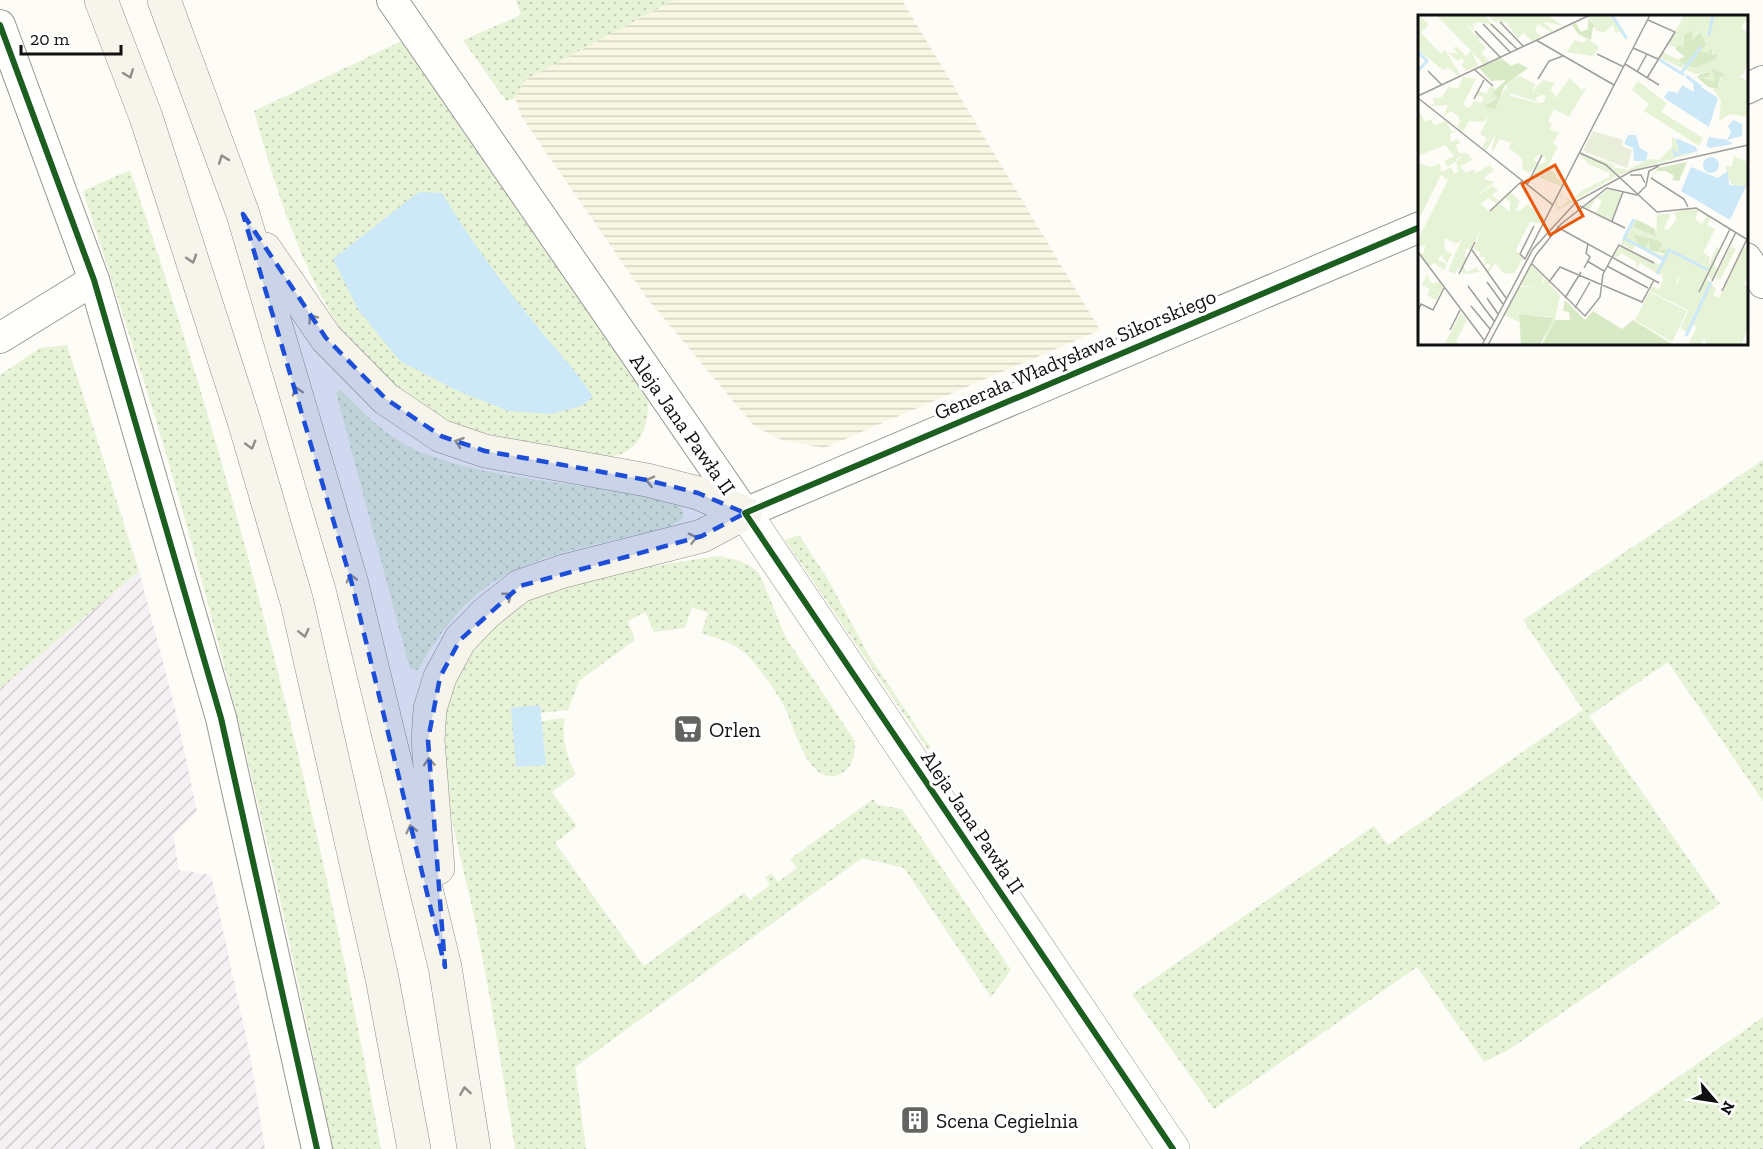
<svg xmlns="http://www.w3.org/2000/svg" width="1763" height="1149" viewBox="0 0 1763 1149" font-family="'Zilla Slab',serif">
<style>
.industrial{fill:url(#industrial-furrows)}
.farmland{fill:url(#farmland-rules)}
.grass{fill:url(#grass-dots)}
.water{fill:#cde8f7}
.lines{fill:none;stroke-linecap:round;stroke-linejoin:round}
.minor-casing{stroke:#979795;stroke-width:32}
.tertiary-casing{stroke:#979795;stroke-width:34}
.secondary-casing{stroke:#8e8d8b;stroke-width:34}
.minor{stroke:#fffffe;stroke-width:30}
.tertiary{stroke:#fffffe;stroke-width:33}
.secondary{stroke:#f6f4eb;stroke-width:33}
.cycleway-casing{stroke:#fff;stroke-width:10}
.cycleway{stroke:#1b5e20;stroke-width:6}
.oneway{stroke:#8f8e89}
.marked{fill:#1d4ed8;fill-opacity:0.2;stroke:#1d4ed8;stroke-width:4.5;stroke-dasharray:12 8;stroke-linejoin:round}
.labels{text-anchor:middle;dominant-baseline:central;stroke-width:6;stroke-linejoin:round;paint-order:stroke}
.street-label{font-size:21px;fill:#111;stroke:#fff}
.poi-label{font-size:21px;fill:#111;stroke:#fff;text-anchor:start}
.inset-river{fill:none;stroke:#cde8f7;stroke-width:3}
.inset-road{fill:none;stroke:#9f9e9b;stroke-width:1.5}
.view{fill:#e8590c;fill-opacity:0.15;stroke:#e8590c;stroke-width:3}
.inset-edge{fill:none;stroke:#111;stroke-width:3}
</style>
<defs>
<pattern id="industrial-furrows" width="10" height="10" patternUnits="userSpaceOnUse" patternTransform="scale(1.5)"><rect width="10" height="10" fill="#f5f0f3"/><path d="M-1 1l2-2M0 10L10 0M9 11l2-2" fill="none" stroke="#d1cdcf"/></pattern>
<pattern id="farmland-rules" width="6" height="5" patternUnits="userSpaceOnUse" patternTransform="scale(1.5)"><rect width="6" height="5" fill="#f9f7e4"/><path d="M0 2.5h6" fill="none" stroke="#d4d3c3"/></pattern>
<pattern id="grass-dots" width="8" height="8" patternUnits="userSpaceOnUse" patternTransform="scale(1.5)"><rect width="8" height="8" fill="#e7f3d7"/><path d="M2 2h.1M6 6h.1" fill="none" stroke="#c5cfb8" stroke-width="1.8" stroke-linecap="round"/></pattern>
</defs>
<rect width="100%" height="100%" fill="#fdfcf7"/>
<polygon class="industrial" points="139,571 175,708 197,811 173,835 179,870 211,875 251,1060 265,1149 0,1149 0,689"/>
<polygon class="farmland" points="674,0 902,0 1100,330 824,448 782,440 754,426 646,297 521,116 515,98 525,80"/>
<g class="grass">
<polygon points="516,0 674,0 525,80 515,98 506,101 463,40 521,15"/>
<path d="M402 41 646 389C652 414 645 449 615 456 600 460 473 432 455 424 430 413 403 396 382 378 315 319 277 195 254 111Z"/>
<path d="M130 170C239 490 320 816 381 1149H332C293 949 248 749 194 552 161 431 122 311 83 191Z"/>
<polygon points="67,345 139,571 0,689 0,375 40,348"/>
<path d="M340 389C364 414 390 440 423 453 479 475 544 480 603 489 626 492 654 494 676 503 682 506 683 512 683 518L670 527C617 541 540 552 495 581 462 602 437 636 418 670L410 669 336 393Z"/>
<polygon points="1763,460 1763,801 1668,662 1589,716 1720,904 1510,1049 1484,1062 1417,967 1214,1109 1132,994 1374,826 1388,845 1583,710 1523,620"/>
<polygon points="799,535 829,581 868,654 931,748 928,750 785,540"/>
<path d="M720 556C736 560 750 562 760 575L786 638 855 741C855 753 854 766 842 773 809 792 794 725 785 708 777 692 762 672 750 658 738 644 718 639 701 633L708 613 692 607 685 628 654 632 645 612 628 621 635 640 579 681 568 710 541 713 540 705 546 765 542 721 565 718C561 736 567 759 576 774L552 792 577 826 555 843 644 966 744 893 750 900 770 885 765 877 771 873 778 882 797 868 790 859 873 799 878 805 902 809 1011 970 991 997 904 868 862 858 575 1067 586 1149H515C503 1074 491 1000 476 925 462 859 439 788 444 720 448 673 480 630 518 605 526 599 538 597 548 594 603 575 663 563 720 556Z"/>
<polygon points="1763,1017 1763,1149 1580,1149 1579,1147"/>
</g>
<g class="water">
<path d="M419 192 442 193C470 240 502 283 536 325 555 349 577 371 593 397L581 406 552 414 508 411 458 391 400 361 359 311 333 259Z"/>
<polygon points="540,705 546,765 516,767 511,708"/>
</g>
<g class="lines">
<g class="minor-casing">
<g id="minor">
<polyline points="392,0 745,513 1420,227"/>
<polyline points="0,25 94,280 221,718 317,1149"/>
<polyline points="1746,89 1763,81"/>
<polyline points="1746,258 1763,283"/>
<polyline points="0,338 94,280"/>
</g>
</g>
<g class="tertiary-casing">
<polyline id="tertiary" points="745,513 1173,1149"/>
</g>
<g class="secondary-casing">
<g id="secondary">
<polyline points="101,0 146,117 244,421 297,602 382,978 414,1149"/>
<polyline points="164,0 243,214 352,584 445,967 474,1149"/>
<polyline points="265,249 326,338 386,399 441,436 485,451 647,480 698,493 745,513"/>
<polyline points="438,868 428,740 430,709 440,677 460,640 486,613 520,586 564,571 702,536 745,513"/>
</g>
</g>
<use href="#minor" class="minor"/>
<use href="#tertiary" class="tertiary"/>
<use href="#secondary" class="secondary"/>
<g class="cycleway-casing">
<g id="cycleway">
<polyline points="0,25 94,280 221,718 317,1149"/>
<polyline points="1173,1149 745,513 1420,227"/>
</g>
</g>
<use href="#cycleway" class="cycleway"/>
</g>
<defs><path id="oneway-chevron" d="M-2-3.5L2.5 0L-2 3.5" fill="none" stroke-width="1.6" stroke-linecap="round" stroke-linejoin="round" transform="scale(1.5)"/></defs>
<g class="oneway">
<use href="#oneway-chevron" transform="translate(129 74) rotate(69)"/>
<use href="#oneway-chevron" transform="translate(223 159) rotate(-110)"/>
<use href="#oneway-chevron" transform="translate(192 259) rotate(72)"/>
<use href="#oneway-chevron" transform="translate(312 318) rotate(-126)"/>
<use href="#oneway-chevron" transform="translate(297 391) rotate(-107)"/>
<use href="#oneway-chevron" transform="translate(459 442) rotate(-161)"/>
<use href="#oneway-chevron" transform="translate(251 445) rotate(74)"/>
<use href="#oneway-chevron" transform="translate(650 481) rotate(-167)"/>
<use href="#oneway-chevron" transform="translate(693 538) rotate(-15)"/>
<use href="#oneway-chevron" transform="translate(351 578) rotate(-106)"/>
<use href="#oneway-chevron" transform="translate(508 596) rotate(-38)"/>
<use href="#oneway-chevron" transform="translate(304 633) rotate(77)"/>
<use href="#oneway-chevron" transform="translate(429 762) rotate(-94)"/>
<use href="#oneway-chevron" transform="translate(411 829) rotate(-104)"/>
<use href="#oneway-chevron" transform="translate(465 1091) rotate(-99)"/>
</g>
<path class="marked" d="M243 214 326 338 386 399 441 436 485 451 647 480 698 493 745 513 702 536 520 586 460 640 440 677 428 740 445 967 352 584Z"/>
<defs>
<g id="supermarket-square" transform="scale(1.5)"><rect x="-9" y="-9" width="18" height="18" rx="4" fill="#646362" stroke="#fff"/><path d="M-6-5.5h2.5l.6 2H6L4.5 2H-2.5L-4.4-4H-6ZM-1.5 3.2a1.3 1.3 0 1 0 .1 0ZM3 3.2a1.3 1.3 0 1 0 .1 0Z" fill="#fff"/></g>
<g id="building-square" transform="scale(1.5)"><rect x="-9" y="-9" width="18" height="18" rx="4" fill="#646362" stroke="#fff"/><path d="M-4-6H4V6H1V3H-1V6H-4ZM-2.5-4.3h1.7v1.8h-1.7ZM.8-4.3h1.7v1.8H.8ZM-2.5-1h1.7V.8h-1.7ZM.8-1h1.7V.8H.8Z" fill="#fff"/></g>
</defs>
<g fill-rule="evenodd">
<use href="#supermarket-square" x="688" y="729"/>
<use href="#building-square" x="915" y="1120"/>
</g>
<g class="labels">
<g class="street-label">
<text transform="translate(1075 354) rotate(-23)">Generała Władysława Sikorskiego</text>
<text transform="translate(683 424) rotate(55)">Aleja Jana Pawła II</text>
<text transform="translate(973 822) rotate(56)">Aleja Jana Pawła II</text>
</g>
<g class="poi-label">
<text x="709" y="729">Orlen</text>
<text x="936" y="1120">Scena Cegielnia</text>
</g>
</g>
<g transform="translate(1418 15)">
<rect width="330" height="330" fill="#fdfcf7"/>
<path d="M0 0 11 9 3 18 23 39 27 35 42 59 39 61 31 53 25 55 0 35ZM18 0H66L88 24 70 9 57 7 60 12 55 7 56 16 48 8 57 21 59 18 62 22 60 25 68 33 63 38 71 46 65 49 54 37 60 51 48 56 43 49 47 47 44 43 39 46 30 37 40 39 35 34 38 31 48 41 53 36ZM70 0H129L146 11 126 7 135 16 133 17 120 9 117 16 123 21 114 26 105 18 100 24 88 7 85 9 79 4V9ZM175 0H195L209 23 201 17 197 18 195 10 185 18 176 15 179 11 169 2ZM266 0H330V9L326 7 324 13 330 18V47L325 60 320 61 330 66V102L312 99 301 106 303 86 295 74H300L303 63 300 61 308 62 299 60 297 67 287 66 282 61 292 57 277 59 242 43 245 37 277 53 296 41 282 36 280 17 276 25 271 16 266 20 265 34 250 30ZM160 19 181 31 176 43 178 36 175 41 149 37 157 25 166 28 168 24ZM45 62 58 64 45 90 51 93 57 85 63 88 66 83 59 80 61 76 68 79 73 70 84 80 88 72 93 81 119 88 126 87 128 81 114 77 125 65 137 68 132 76 137 79 136 84 152 63 164 75 169 72 151 102 136 94 130 106 134 109 131 115 141 117 135 129 140 132 125 161 131 155 138 159V163L145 167 143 171 115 160 120 150 128 147 127 141 119 140 116 145 120 148 111 158 105 155 104 143 91 133 93 128 82 124 73 140 77 120 68 136 64 133 69 123 62 119 71 101 66 107 51 106 45 117 39 113 42 106 39 100 33 96 25 102 30 90 12 91 16 88 15 83 24 82 30 72 40 73ZM220 66 249 88 243 97 285 123 281 131 226 96 231 89 214 75ZM0 93 7 107 13 104 16 110 28 106 33 116 40 115 32 119 33 127 40 124 42 128 38 130 41 138H51L29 152 26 146 36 141 27 130 0 141ZM254 122 262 129 264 140 279 137 200 160 164 138 197 150 194 152 210 155 231 144 241 145 254 132ZM51 139 54 145 42 151 48 158 55 154 58 158 72 150 76 155 65 164 77 167 57 181 74 171 80 175 74 180 81 186 78 188 70 183 63 189 71 196 81 188 92 197V187L87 183 93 178 102 186 98 195 102 196 109 189 127 203 122 206 124 209 112 207 98 235 105 244 96 259 85 258 77 248 70 259 68 255 73 251 70 248 66 251 67 242H61L63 238 56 234 63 214 53 235 49 233 46 241 49 243 45 251 49 257 58 252 62 257 46 259 40 252 37 259 30 256 44 223 39 229 26 223 27 235 34 239 29 248 23 240 20 245 29 249 26 255 16 248 11 252 1 239 6 238 7 230 0 232V224L30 165 23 160 0 206V148L13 152 22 148 23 157 33 152 36 159 40 157 38 144ZM162 139 183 148 198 161 141 195 137 189 140 183 139 190 144 192 150 185 141 182 144 175 143 181 154 186 163 176 191 162 192 158 170 149ZM316 141 330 147V173L313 169 307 151H314ZM191 174 204 178 194 205 178 198 184 186 179 183 171 194 165 191ZM271 193 281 195 277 204 284 209 289 200 293 202 289 210 297 214 285 238 292 242 290 252 299 231 302 234 296 247 299 256 294 266 290 261 289 264 298 274 295 280 301 283 326 232 330 234V262L326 269 330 271V314L323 330H289L286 323 282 330H270L279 312 273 309 269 317 262 313 273 290 270 295 231 276 233 271 241 274 246 264 260 268 261 262 255 257 243 258V261L222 248 219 253 218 247 203 238 199 243 196 241 203 231 242 250 244 246 218 230 214 235 203 229 204 225 216 203 214 210 238 222 239 199H253L246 213 250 215 259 204 256 198ZM216 219 239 225 245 230 240 236 247 235 248 239 242 240 233 234 231 226 229 232 219 228ZM313 231 318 234 302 265 297 262ZM113 250 125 261 124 271 127 263 142 281 137 305 124 330 135 302 101 299V307L86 300 101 272H121L102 271ZM9 259 14 269 21 266 25 272 18 285 9 280 12 274 4 270ZM231 277 269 296 254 327 217 305ZM43 298 49 305 38 327 43 330H26Z" fill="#e7f3d7" fill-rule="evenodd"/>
<path d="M170 4 179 12H175L173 25 160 19 154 10 158 8 163 17 170 14ZM271 16 275 18 274 25 282 17 288 29 282 36 292 39 290 35 294 34V40L300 39 298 44 277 53 263 48 261 44 267 42 257 34 261 30 265 33 266 20ZM83 43 93 51 100 48 110 53 87 70 77 94 67 91 80 83 74 78 88 65 73 66 61 53ZM297 54 309 61 302 62 300 74 290 72 279 62 282 59 292 57V62H282L297 67 295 59 298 60 292 55ZM269 147 261 166 254 165 256 161 248 156H239L231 166 240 153ZM218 204 237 214 238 222 215 211ZM215 219 239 225 245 230 240 236 248 234V239L232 235 231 226 228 234 220 230ZM147 285 167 305 175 296 204 314 215 305 254 329 124 330 137 305H152L151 297 145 296ZM101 299 136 303 122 330H103Z" fill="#d8eac5"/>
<path d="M102 61 117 69 114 77 124 80 118 83 120 87 91 78 88 68ZM244 262a8 8 0 1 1 16 0a8 8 0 1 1-16 0Z" fill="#e7f3d7"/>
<path d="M175 116 205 125 203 130 214 135 209 153 165 136Z" fill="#e9eedb"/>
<path d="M275 67 300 83 291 112 246 83 250 76 260 78 264 70 276 77ZM315 105 324 109V121L309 125 315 129 292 133 288 130 291 122 309 125 313 117 310 111ZM210 120H218L222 133 230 138 228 146H216L215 133 206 129ZM258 123 278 132 280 136 256 142 254 133 262 140 265 139 261 138ZM285 150a8 8 0 1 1 16 0a8 8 0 1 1-16 0ZM273 152 300 163 310 156 311 170 328 171 312 205 263 176Z" fill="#cde8f7"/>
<path class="inset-river" d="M194 0 209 24M291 20 295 0M0 37 9 46 0 56M242 45 266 60M264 57 283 32M268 61 283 72M216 204 206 223 245 244M239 259 251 235 290 255M268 321 293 267"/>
<path class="inset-road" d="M82 7 105 31M65 9 92 37M73 9 99 34M57 16 82 42M118 25 196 70M215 33 240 44M179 39 206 52M207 49 241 70M56 54 75 71M10 56 24 70M219 57 229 39M229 63 257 17 230 5M120 64 131 46 145 41M0 81 172 0M0 83 135 190M56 84 66 65M162 138 188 150 239 197 278 193 330 225M212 160H223L227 168M233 163 266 184 270 192M109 170 124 140M219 180 228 171 231 156 241 151M162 191 207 213M72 196 104 166M194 206 205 177M116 211 102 239 107 244 232 0M139 212 241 268M54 235 88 283M0 237 66 325M169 246 186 256M113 248 167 301 182 282 185 259 201 230 236 248M189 251 230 273M166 253 172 242 168 238 170 229M41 259 57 227M294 266 318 217M69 267 85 289M131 267 142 252 224 287 236 265M50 271 76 306M304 276 329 224M281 277 312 214M69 283 80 299M147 283 163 257M53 291 72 314M157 293 172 267M0 296 3 289 15 295 26 273M32 315 42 295M64 330 115 234 159 186 214 156 330 130M70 330 118 240 143 209 189 173 219 180"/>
<path class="view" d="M137 150 165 201 132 220 104 169Z"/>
<rect width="330" height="330" class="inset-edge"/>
</g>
<g transform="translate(1715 1101) rotate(119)" stroke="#ffffff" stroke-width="4.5" paint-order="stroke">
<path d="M0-4.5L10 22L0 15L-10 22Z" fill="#111111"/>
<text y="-9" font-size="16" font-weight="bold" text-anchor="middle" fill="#111111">N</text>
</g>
<path d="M21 45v9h100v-9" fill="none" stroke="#111111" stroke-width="3"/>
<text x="30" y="45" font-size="18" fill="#111111" stroke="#ffffff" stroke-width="4.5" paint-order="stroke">20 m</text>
</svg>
